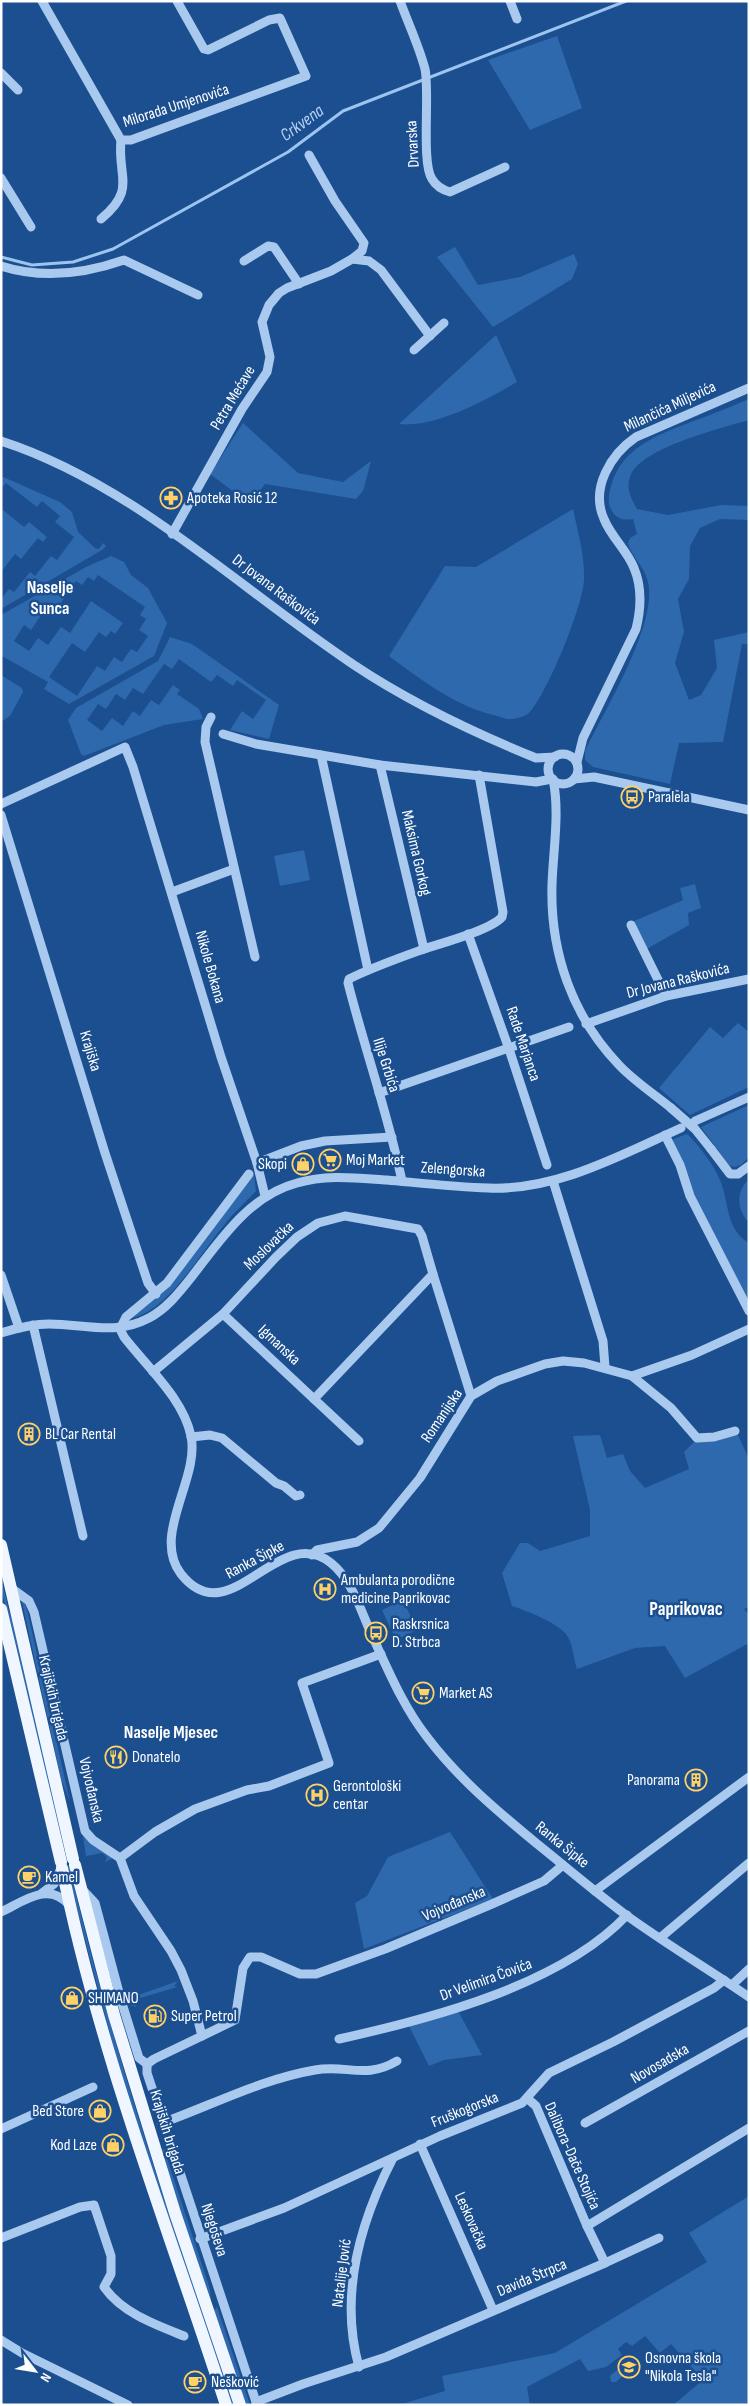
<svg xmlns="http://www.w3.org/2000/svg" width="750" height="2406" viewBox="0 0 750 2406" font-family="'Sofia Sans Condensed',sans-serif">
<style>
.green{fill:#2e69ad;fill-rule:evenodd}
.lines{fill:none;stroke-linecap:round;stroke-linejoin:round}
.stream{stroke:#9cc4f0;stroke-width:3}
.minor{stroke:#a9c9ee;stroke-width:9}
.major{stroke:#f0f6ff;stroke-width:12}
.minor-bridge{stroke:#a9c9ee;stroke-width:9}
.labels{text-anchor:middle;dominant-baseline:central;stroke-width:5;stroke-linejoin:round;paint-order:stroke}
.street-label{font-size:16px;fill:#fff;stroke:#1b4f8f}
.poi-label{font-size:16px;fill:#fff;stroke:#1b4f8f;text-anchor:start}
.water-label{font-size:18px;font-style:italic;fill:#b5d3f5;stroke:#1b4f8f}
.neighbourhood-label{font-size:18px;font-weight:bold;fill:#fff;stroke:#1b4f8f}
.quarter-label{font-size:19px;font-weight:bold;fill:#fff;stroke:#1b4f8f}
</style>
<rect width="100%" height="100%" fill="#1b4f8f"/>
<g class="green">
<polygon points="557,36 582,108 530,130 488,60"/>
<polygon points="455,247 478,285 520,277 574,254 578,264 572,279 493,327 437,257"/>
<path d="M496 335 517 382C486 400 436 428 399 424Z"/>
<path d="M749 399V420C722 428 639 448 630 477 626 489 631 498 637 509L668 515 721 505 749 506V520L720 519 700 528 690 546 689 579 678 599 684 632 675 663 689 700 701 695 717 668 714 640 749 632V644H742L723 742 679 743 670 784 593 767 585 760V751C605 710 653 631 649 588 647 567 632 559 628 543L630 538 637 534 633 519C623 521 615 518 611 509 607 502 609 493 611 486 622 445 663 433 699 419 716 413 732 406 749 399Z"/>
<polygon points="243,423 298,473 343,482 371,461 363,491 356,499 265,484 250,504 210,474"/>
<polygon points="1,476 60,502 72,512 78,532 95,548 99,549 103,543 106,546 102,550 1,609 1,599 9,589 14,592 30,572 35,576 51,556 57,560 74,537 55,522 60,516 42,501 37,507 6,483 1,489"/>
<path d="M573 509C578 532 585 557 584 580 583 606 547 694 529 713 526 716 516 719 512 719 506 720 499 716 493 715 454 705 421 680 389 656L445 566 476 567Z"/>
<polygon points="3,510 24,527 29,522 47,537 43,542 38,538 21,559 15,554 1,572 1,513"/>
<path d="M111 556 124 562 131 575 148 588 167 623 154 656 69 704 44 689 48 682 2 656 1 615 86 567ZM98 575 145 607 140 615 146 619 139 630 148 636 137 652 131 649 122 662 114 657 105 671 97 666 77 696 49 677 72 643 85 652 99 632 106 637 111 631 115 634 123 623 91 601 70 633 61 627 48 645 38 638 29 651 14 641 24 625 31 630 46 608 54 613 76 581 82 585 88 577 94 581Z"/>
<polygon points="170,637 192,644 279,705 269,739 230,730 242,711 253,719 266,700 237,680 233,686 217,675 211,682 179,659 172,669 164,664 143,694 133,688 125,700 116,694 106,709 98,704 87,720 102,731 112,718 123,726 133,711 140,716 151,700 159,705 173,685 180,690 177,694 199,709 203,719 164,725 84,756 81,754 68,720 76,708 158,661"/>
<polygon points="1,675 22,688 23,692 10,716 1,722"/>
<polygon points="304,850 310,880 280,886 274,856"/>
<polygon points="695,884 701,908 688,913 689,925 645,950 632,922 683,900 680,888"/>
<polygon points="738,1023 749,1032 749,1087 690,1115 659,1088 710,1027 723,1038"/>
<polygon points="749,1105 749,1157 741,1165 734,1167 729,1165 701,1127"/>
<path d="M687 1134C700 1146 716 1168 722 1185 729 1207 727 1230 749 1243V1306L694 1200 671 1140Z"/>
<path d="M254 1174 256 1191C246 1202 234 1212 225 1224 201 1252 169 1310 132 1318L172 1282Z"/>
<path d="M749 1179V1223C737 1210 735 1192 749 1179Z"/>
<path d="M737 1433 749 1459V1607L744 1609 749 1615V1643L685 1678 665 1646 635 1648 577 1669C573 1658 573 1640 564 1632 553 1621 527 1611 512 1606L502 1573 520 1543H528L540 1551 590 1536V1510L573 1436 600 1435 607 1458 623 1454 630 1471 645 1488 689 1469 684 1452 695 1441Z"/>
<polygon points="1,1578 9,1611 17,1631 68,1860 65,1861 1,1588"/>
<polygon points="403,1600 417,1630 396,1640 382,1610"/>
<polygon points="22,1602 26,1605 70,1802 61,1779"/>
<polygon points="450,1832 493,1899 364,1949 355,1903 367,1896 388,1857"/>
<polygon points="83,1836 113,1858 105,1862 107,1857 102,1853 86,1856"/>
<path d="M69 1866C112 2050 173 2227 234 2405H230L119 2068 66 1867Z"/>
<polygon points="178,1981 174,1986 177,1987 137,1999 136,2007 124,2003 124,2000"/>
<polygon points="458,2011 482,2055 444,2060 429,2066 409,2026"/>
<polygon points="164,2149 210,2289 211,2300 166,2171 162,2150"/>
<polygon points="749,2196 749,2405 673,2405 703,2380 671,2344 660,2353 645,2336 632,2346 626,2342 618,2349 622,2355 606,2367 588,2371 580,2359 527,2387 530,2405 399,2405 445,2391 442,2376 555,2353 707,2262 689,2233"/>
<polygon points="217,2307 218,2310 250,2405 245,2405 214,2310"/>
<polygon points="624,2364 629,2370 616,2382 611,2382 610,2376"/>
</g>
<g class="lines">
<polyline class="stream" points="1,257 32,265 73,262 113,249 288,152 343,111 626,1"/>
<g class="minor">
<polyline points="42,1 121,140 131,140 306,76 280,18 269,20 208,50 204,49 177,1"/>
<path d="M400 1C408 23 419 46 425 69 430 93 421 163 432 179 436 186 443 190 450 192L505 167"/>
<polyline points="510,1 517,19"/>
<polyline points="1,73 18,90"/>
<polyline points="309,155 335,201 364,243 362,251 352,259"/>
<polyline points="1,178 31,227"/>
<path d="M101 219C137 189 117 177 121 140"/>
<polyline points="244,261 268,246 274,247 299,284"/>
<path d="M1 266C42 279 84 274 124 260L198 295"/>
<polyline points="414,350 444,323"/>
<path d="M1 441C132 483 241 590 354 665 411 703 472 732 536 758L555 757"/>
<polyline points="172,534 242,409 267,372 270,357 262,322 269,305 279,293 287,288 331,271 352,259 369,261 381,270 430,336"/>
<polyline points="211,717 206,727 205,742 255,957"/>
<polyline points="223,734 256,744 380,765 536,782 552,779"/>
<circle cx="563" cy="769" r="15"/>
<polyline points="321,755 368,970"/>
<path d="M577 762 583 738 636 629C641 609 642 587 634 568 627 550 611 537 604 519 590 488 611 454 636 437L749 388"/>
<polyline points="380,765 424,949"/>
<path d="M553 779C560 813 553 851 552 885 550 952 572 1016 619 1065 634 1081 654 1094 671 1108"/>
<polyline points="574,779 594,777 749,810"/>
<polyline points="1,804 125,747 133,767 221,1057 257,1163 265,1196"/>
<polyline points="1,815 105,1153 148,1283 156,1294"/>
<polyline points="172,892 234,869"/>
<polyline points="631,925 666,996"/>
<polyline points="468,934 509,1049 547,1165"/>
<polyline points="586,1024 666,996 749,979"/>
<polyline points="379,1093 569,1027"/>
<polyline points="695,1121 749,1097"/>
<polyline points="665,1135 680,1165 690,1196 749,1311"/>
<polyline points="711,1149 730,1174 738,1174 749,1166"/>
<polyline points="257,1163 301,1146 325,1141 392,1137"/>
<path d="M402 1181C388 1114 365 1050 348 983L349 979C373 967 399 958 424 949 442 943 491 930 502 917L503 912 479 775"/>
<polyline points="553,1181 603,1341 605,1367"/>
<polyline points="1,1275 19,1328"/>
<polyline points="223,1314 314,1399"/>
<polyline points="33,1325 83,1536"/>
<path d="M120 1329 124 1337C147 1367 183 1398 191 1436 200 1479 151 1535 181 1574 230 1636 278 1521 331 1563 351 1579 360 1608 370 1631 387 1667 402 1705 427 1737 458 1778 496 1810 536 1843 566 1867 595 1892 626 1915 666 1944 708 1969 749 1997"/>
<polyline points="120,1329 126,1317 167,1283 249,1174"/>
<path d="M1 1333C17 1328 33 1324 49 1324 85 1324 115 1336 149 1318 166 1309 178 1294 190 1279 219 1242 248 1196 297 1183 326 1174 357 1178 387 1180 420 1183 455 1187 488 1188 556 1191 621 1155 681 1128"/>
<polyline points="153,1372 223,1314 276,1257 297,1237 318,1223 345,1216 418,1229 422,1236 433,1274"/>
<polyline points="632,1376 692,1355 749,1329"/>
<polyline points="191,1437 210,1435 222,1438 276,1483 284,1486 296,1496 300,1495"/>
<polyline points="359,1441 314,1399 433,1274 471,1396"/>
<polyline points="312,1555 317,1550 357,1542 379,1528 420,1478 471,1396 497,1381 545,1364 563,1361 584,1363 632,1376 671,1408 697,1438 714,1437 735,1431"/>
<polyline points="11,1588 29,1601 34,1612 85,1831 93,1840 120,1858 134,1896 171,1951 181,1970 193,2001 202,2036 235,2020 243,1968 250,1957 261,1957 300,1974 316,1974 385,1949 492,1904 544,1881 563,1865"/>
<polyline points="120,1858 155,1832 195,1809 247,1790 269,1786 329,1763 302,1683 381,1654"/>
<polyline points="81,1888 95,1903 121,2000 139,2058 147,2064"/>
<polyline points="595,1891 749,1777"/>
<polyline points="42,1893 54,1884 61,1868"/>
<path d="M1 1912C24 1901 49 1881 69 1905"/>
<polyline points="660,1938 749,1863"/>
<polyline points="732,1985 749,1969"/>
<path d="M339 2039C430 2019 561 1985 627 1915"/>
<polyline points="147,2064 147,2073 257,2405"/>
<polyline points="147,2064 154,2059 202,2036"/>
<polyline points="528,2099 536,2106 587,2226"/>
<path d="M162 2123C212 2105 262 2079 315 2070 346 2064 365 2080 397 2061"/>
<polyline points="585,2123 749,2031"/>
<polyline points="1,2129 93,2087"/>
<polyline points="420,2144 493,2310"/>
<path d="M1 2238 80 2207 94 2205 111 2256V2274L104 2287C122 2313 156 2325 184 2336"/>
<polyline points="200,2239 284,2208 440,2136 522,2103 549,2073 613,2042 714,1988 724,1980"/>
<polyline points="605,2263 659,2238"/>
<polyline points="1,2340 22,2353 128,2405"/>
<path d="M359 2367C339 2296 360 2222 393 2158"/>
<polyline points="256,2402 303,2384 386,2357 605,2263 587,2226 749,2128"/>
</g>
<g class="major">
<polyline points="1,1545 73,1859"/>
<polyline points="1,1609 61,1862"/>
<polyline points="75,1865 114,2015 175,2213 240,2405"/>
<path d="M62 1868C99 2052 168 2227 226 2405"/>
</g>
<polyline class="minor-bridge" points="671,1108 695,1129 711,1149"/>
</g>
<defs>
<g id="pharmacy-ring" transform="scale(1.125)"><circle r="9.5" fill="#1b4f8f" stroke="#ffd166" stroke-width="1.5"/><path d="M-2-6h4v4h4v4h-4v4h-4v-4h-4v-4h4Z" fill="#ffd166"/></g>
<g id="bus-ring" transform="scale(1.125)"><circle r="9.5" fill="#1b4f8f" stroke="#ffd166" stroke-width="1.5"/><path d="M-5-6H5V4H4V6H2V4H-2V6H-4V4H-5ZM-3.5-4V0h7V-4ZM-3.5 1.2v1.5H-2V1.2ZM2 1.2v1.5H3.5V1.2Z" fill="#ffd166"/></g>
<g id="supermarket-ring" transform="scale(1.125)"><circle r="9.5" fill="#1b4f8f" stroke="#ffd166" stroke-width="1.5"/><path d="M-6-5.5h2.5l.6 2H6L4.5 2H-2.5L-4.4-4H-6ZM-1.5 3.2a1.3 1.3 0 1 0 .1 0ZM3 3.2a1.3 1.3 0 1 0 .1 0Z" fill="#ffd166"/></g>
<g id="shop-ring" transform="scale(1.125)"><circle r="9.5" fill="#1b4f8f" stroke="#ffd166" stroke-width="1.5"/><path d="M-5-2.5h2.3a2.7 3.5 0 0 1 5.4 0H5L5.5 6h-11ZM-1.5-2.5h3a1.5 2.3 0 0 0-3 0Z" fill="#ffd166"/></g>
<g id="building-ring" transform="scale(1.125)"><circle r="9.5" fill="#1b4f8f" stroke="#ffd166" stroke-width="1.5"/><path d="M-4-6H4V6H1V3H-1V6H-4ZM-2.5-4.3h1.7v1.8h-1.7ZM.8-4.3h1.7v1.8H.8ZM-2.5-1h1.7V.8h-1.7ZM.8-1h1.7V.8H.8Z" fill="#ffd166"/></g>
<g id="hospital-ring" transform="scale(1.125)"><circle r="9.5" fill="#1b4f8f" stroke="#ffd166" stroke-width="1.5"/><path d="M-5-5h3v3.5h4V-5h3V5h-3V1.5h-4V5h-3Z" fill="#ffd166"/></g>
<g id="restaurant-ring" transform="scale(1.125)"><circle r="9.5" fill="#1b4f8f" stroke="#ffd166" stroke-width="1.5"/><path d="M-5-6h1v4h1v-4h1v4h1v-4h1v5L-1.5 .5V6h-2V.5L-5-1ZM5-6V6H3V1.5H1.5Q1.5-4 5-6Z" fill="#ffd166"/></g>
<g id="cafe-ring" transform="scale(1.125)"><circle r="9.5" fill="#1b4f8f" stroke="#ffd166" stroke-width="1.5"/><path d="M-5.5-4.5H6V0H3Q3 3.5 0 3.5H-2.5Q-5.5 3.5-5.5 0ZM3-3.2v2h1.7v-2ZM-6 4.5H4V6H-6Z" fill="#ffd166"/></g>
<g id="fuel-ring" transform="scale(1.125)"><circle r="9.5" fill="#1b4f8f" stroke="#ffd166" stroke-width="1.5"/><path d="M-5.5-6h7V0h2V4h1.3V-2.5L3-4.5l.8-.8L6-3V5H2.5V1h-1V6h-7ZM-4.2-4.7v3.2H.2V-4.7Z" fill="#ffd166"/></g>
<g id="school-ring" transform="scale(1.125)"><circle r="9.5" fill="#1b4f8f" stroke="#ffd166" stroke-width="1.5"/><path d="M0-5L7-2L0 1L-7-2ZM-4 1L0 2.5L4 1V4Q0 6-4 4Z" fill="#ffd166"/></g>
</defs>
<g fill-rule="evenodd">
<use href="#pharmacy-ring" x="171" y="498"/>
<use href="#bus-ring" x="632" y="797"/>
<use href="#supermarket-ring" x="330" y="1160"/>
<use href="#shop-ring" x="303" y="1164"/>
<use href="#building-ring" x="29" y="1434"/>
<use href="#hospital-ring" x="325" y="1589"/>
<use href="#bus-ring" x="376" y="1633"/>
<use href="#supermarket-ring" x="423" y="1693"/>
<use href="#restaurant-ring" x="116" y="1757"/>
<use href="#building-ring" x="696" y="1780"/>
<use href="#hospital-ring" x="317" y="1795"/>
<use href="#cafe-ring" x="29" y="1877"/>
<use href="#shop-ring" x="72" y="1998"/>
<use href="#fuel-ring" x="155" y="2016"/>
<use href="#shop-ring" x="100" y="2111"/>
<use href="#shop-ring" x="113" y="2145"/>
<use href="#school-ring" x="629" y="2367"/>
<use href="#cafe-ring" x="195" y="2382"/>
</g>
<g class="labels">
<g class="street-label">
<text transform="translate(176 106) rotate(-18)">Milorada Umjenovića</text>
<text transform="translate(413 144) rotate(-93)">Drvarska</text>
<text transform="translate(233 398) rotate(-59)">Petra Mećave</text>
<text transform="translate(670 407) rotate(-25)">Milančića Miljevića</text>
<text transform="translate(276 590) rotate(37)">Dr Jovana Raškovića</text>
<text transform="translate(416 853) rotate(77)">Maksima Gorkog</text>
<text transform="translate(210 967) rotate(74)">Nikole Bokana</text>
<text transform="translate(678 981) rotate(-14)">Dr Jovana Raškovića</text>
<text transform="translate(523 1044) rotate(71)">Rade Marjanca</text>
<text transform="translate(90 1051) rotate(73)">Krajiška</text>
<text transform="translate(386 1065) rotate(72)">Ilije Grbića</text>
<text transform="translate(453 1170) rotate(4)">Zelengorska</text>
<text transform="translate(269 1246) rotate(-44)">Moslovačka</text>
<text transform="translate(279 1345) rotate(43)">Igmanska</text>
<text transform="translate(442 1416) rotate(-56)">Romanijska</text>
<text transform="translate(255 1560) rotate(-28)">Ranka Šipke</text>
<text transform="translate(53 1698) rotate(77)">Krajiških brigada</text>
<text transform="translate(91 1790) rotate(77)">Vojvođanska</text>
<text transform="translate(562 1845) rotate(39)">Ranka Šipke</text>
<text transform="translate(454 1904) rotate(-23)">Vojvođanska</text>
<text transform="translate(486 1980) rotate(-20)">Dr Velimira Čovića</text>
<text transform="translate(660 2064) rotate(-30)">Novosadska</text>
<text transform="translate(465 2110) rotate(-22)">Fruškogorska</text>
<text transform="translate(167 2132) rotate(73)">Krajiških brigada</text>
<text transform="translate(572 2156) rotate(66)">Dalibora-Dače Stojića</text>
<text transform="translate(471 2221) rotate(66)">Leskovačka</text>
<text transform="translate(214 2230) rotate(72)">Njegoševa</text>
<text transform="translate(342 2273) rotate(-83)">Natalije Jović</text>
<text transform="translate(532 2278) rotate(-23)">Davida Štrpca</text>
</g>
<g class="poi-label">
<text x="187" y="498">Apoteka Rosić 12</text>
<text x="648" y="797">Paralela</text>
<text x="346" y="1160">Moj Market</text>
<text x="287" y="1164" text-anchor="end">Skopi</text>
<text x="45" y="1434">BL Car Rental</text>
<text x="341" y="1580">Ambulanta porodične<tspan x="341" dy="18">medicine Paprikovac</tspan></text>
<text x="392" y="1624">Raskrsnica<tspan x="392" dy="18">D. Strbca</tspan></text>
<text x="439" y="1693">Market AS</text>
<text x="132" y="1757">Donatelo</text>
<text x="680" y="1780" text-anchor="end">Panorama</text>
<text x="333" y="1786">Gerontološki<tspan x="333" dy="18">centar</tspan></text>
<text x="45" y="1877">Kamel</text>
<text x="88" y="1998">SHIMANO</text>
<text x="171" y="2016">Super Petrol</text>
<text x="84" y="2111" text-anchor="end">Bed Store</text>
<text x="97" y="2145" text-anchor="end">Kod Laze</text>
<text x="645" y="2358">Osnovna škola<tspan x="645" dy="18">"Nikola Tesla"</tspan></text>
<text x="211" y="2382">Nešković</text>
</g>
<g class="water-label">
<text transform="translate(302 123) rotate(-36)">Crkvena</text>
</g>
<g class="neighbourhood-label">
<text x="50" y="587">Naselje<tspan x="50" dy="21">Sunca</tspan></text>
<text x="171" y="1732">Naselje Mjesec</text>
</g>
<g class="quarter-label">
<text x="686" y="1609">Paprikovac</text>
</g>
</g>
<rect width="750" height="2406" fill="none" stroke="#ffffff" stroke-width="5"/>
<g transform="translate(35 2371) rotate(121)" stroke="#1b4f8f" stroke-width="4" paint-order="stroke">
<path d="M0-4L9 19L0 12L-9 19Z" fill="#ffffff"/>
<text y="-8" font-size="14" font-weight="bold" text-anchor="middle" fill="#ffffff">N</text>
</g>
</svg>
